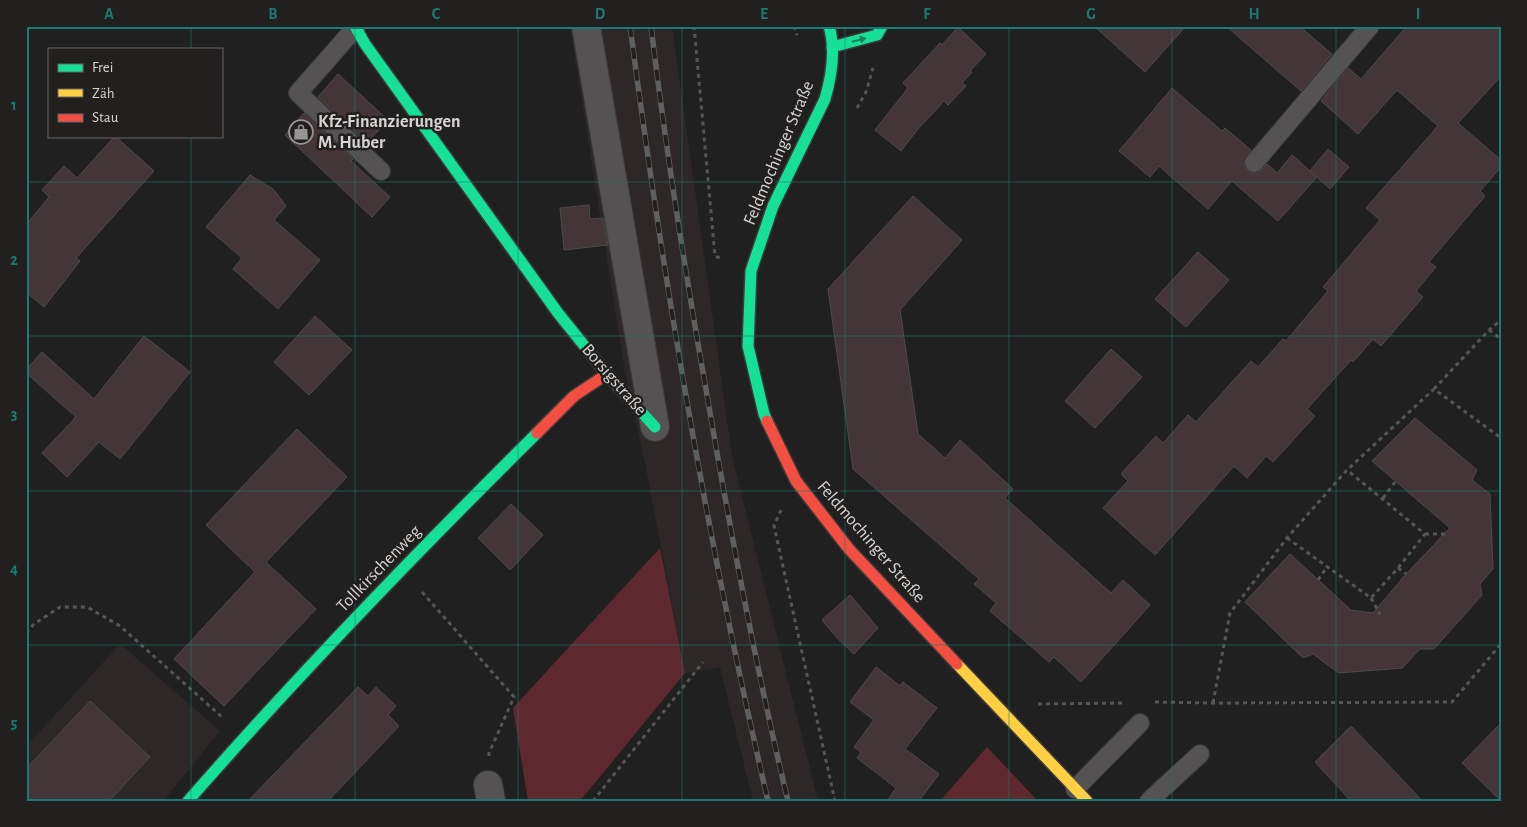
<svg xmlns="http://www.w3.org/2000/svg" width="1527" height="827" viewBox="0 0 1527 827" font-family="'Alegreya Sans',sans-serif">
<style>
.built{fill:#2e2727}
.green{fill:#5e282f}
.building{fill:#443538;stroke:#4d4b4b}
.lines{fill:none;stroke-linecap:round;stroke-linejoin:round}
.lane-casing{stroke:#3c3a3a;stroke-width:20}
.street-casing{stroke:#3c3a3a;stroke-width:30}
.fast-casing{stroke:#3c3a3a;stroke-width:14}
.slow-casing{stroke:#3c3a3a;stroke-width:14}
.jam-casing{stroke:#3c3a3a;stroke-width:14}
.path{stroke:#575656;stroke-width:3;stroke-dasharray:4 4;stroke-linecap:butt}
.lane{stroke:#545252;stroke-width:18}
.street{stroke:#545252;stroke-width:28}
.fast{stroke:#16e098;stroke-width:11}
.slow{stroke:#ffcf43;stroke-width:11}
.jam{stroke:#f24e42;stroke-width:11}
.rail-casing{stroke:#605f5f;stroke-width:5.5}
.rail{stroke:#221f1f;stroke-width:4;stroke-dasharray:11;stroke-linecap:butt}
.oneway{fill:#1c805c}
.grid{fill:none;stroke:#197b73;stroke-width:1;stroke-opacity:0.55}
.labels{text-anchor:middle;dominant-baseline:central;stroke-width:5;stroke-linejoin:round;paint-order:stroke}
.poi-label{font-size:18px;font-weight:bold;fill:#d6d4d4;stroke:#221f1f;text-anchor:start}
.street-label{font-size:18px;fill:#d6d4d4;stroke:#221f1f}
.neatline{fill:none;stroke:#197b73;stroke-width:2}
.grid-label{font-size:16px;text-anchor:middle;font-weight:bold;fill:#197b73}
</style>
<rect width="100%" height="100%" fill="#212020"/>
<g class="built">
<polygon points="570,26 672,26 732,456 818,801 753,801 720,667 685,673 645,463 625,372"/>
<polygon points="120,644 220,731 163,801 26,801 26,747"/>
</g>
<g class="green">
<polygon points="660,548 685,673 580,801 528,801 513,708"/>
<polygon points="987,747 1038,801 940,801"/>
</g>
<g class="building">
<polygon points="1094,26 1186,26 1145,72"/>
<polygon points="1226,26 1299,26 1332,54 1301,91"/>
<polygon points="1407,26 1501,26 1501,76 1458,123 1501,160 1501,167 1480,191 1485,196 1429,262 1436,267 1416,291 1423,297 1381,346 1373,339 1353,362 1351,360 1307,409 1315,416 1273,462 1266,456 1247,478 1234,466 1155,555 1103,508 1128,481 1121,474 1156,436 1163,443 1188,415 1196,422 1251,361 1258,367 1283,339 1286,341 1328,291 1323,287 1380,220 1366,208 1438,126 1397,90 1358,134 1321,101 1348,68 1361,79"/>
<polygon points="958,27 986,54 970,71 972,72 962,83 966,86 948,105 944,101 918,129 901,151 875,130 908,88 903,83 940,43 942,45"/>
<polygon points="338,74 388,120 367,143 318,97"/>
<polygon points="1172,88 1222,131 1225,128 1251,150 1244,162 1244,167 1248,171 1253,173 1258,173 1267,164 1277,173 1292,155 1317,177 1278,221 1232,181 1208,209 1159,166 1150,177 1119,151"/>
<polygon points="304,113 353,159 351,161 390,197 372,217 285,135"/>
<polygon points="115,136 154,171 76,258 80,261 44,307 26,292 26,225 49,197 42,190 64,166 77,178"/>
<polygon points="1328,149 1349,167 1330,189 1310,171"/>
<polygon points="250,175 273,189 286,206 274,220 320,260 278,309 233,269 242,258 206,227"/>
<polygon points="913,196 962,240 900,310 918,434 945,458 960,440 1013,489 1005,498 1111,593 1123,580 1150,605 1081,682 1054,657 1049,662 990,611 996,603 974,584 979,579 853,469 828,289"/>
<polygon points="589,205 590,219 603,218 608,245 564,250 560,208"/>
<polygon points="1198,252 1229,280 1186,327 1155,299"/>
<polygon points="315,316 352,350 309,395 274,362"/>
<polygon points="144,336 190,372 120,459 99,442 67,477 42,453 76,417 26,373 26,370 42,352 94,399"/>
<polygon points="1111,349 1142,377 1095,428 1065,401"/>
<polygon points="1415,418 1477,470 1472,480 1490,494 1493,569 1480,584 1482,595 1434,649 1420,649 1402,668 1339,673 1313,654 1303,658 1245,602 1290,554 1351,610 1373,613 1406,574 1450,528 1372,461"/>
<polygon points="297,429 347,477 266,562 316,609 224,706 174,659 255,572 206,525"/>
<polygon points="511,504 543,535 510,570 478,538"/>
<polygon points="850,595 878,628 854,654 837,638 822,620"/>
<polygon points="876,667 900,686 903,682 937,708 905,749 939,774 919,801 887,801 896,788 857,758 861,752 854,747 874,720 850,702"/>
<polygon points="358,687 368,696 376,687 396,706 388,715 399,726 328,801 248,801"/>
<polygon points="90,701 150,757 109,801 26,801 26,769"/>
<polygon points="1501,723 1501,801 1462,763"/>
<polygon points="1351,726 1399,776 1422,801 1351,801 1315,762"/>
</g>
<g class="lines">
<g class="lane-casing">
<g id="lane">
<polyline points="356,27 298,93 381,171"/>
<polyline points="1254,163 1370,26"/>
<polyline points="1075,789 1140,723"/>
<polyline points="1149,801 1200,754"/>
</g>
</g>
<g class="street-casing">
<g id="street">
<polyline points="586,26 655,427"/>
<polyline points="488,785 491,801"/>
</g>
</g>
<g class="fast-casing">
<g id="fast">
<polyline points="355,26 365,44 558,313 607,374 655,427"/>
<polyline points="832,47 877,35 882,26"/>
<path d="M767 421 764 414 748 346 751 271 773 206 825 99C832 75 836 50 829 26"/>
<path d="M188 801C299 674 417 552 537 433"/>
</g>
</g>
<g class="slow-casing">
<polyline id="slow" points="957,664 1087,801"/>
</g>
<g class="jam-casing">
<g id="jam">
<polyline points="767,421 796,481 849,549 957,664"/>
<polyline points="537,433 574,396 607,374"/>
</g>
</g>
<g class="path">
<polyline points="694,26 715,256 722,259"/>
<polyline points="794,26 797,35"/>
<polyline points="857,108 866,92 873,68"/>
<polyline points="1489,330 1501,339"/>
<polyline points="1434,389 1489,330 1501,320"/>
<polyline points="1383,498 1395,482"/>
<polyline points="781,510 774,526 835,801"/>
<polyline points="1425,534 1446,534"/>
<polyline points="1287,538 1371,598 1398,568 1425,534 1347,470"/>
<polyline points="1398,568 1406,574"/>
<polyline points="1318,580 1327,567"/>
<polyline points="422,592 514,697 489,753 489,756"/>
<polyline points="1371,598 1380,614"/>
<polyline points="26,633 34,624 60,607 87,607 120,626 222,717"/>
<polyline points="1155,702 1213,703 1452,702 1501,644"/>
<polyline points="1213,703 1230,613 1287,538 1347,470 1434,389 1501,438"/>
<polyline points="1038,704 1124,703"/>
<polyline points="593,801 703,662"/>
</g>
<use href="#lane" class="lane"/>
<use href="#street" class="street"/>
<use href="#fast" class="fast"/>
<use href="#slow" class="slow"/>
<use href="#jam" class="jam"/>
<g class="rail-casing">
<g id="rail">
<path d="M630 26C664 286 708 545 768 801"/>
<path d="M651 26C666 152 686 277 708 401 731 535 756 669 788 801"/>
</g>
</g>
<use href="#rail" class="rail"/>
</g>
<defs><path id="oneway-solid" d="M-6-.8H1V-3.2L6.5 0L1 3.2V.8H-6Z" transform="scale(1.25)"/></defs>
<use class="oneway" href="#oneway-solid" transform="translate(859 40) rotate(-14)"/>
<path class="grid" d="M191 26V49M355 26V801M518 26V801M682 26V801M845 26V801M1009 26V801M1172 26V801M1336 26V801M191 136V801M26 182H1501M26 336H1501M26 491H1501M26 645H1501"/>
<defs>
<g id="shop-ring" transform="scale(1.25)"><circle r="9.5" fill="#221f1f" stroke="#979595" stroke-width="1.5"/><path d="M-5-2.5h2.3a2.7 3.5 0 0 1 5.4 0H5L5.5 6h-11ZM-1.5-2.5h3a1.5 2.3 0 0 0-3 0Z" fill="#979595"/></g>
</defs>
<g fill-rule="evenodd">
<use href="#shop-ring" x="301" y="132"/>
</g>
<g class="labels">
<g class="poi-label">
<text x="318" y="122">Kfz-Finanzierungen<tspan x="318" dy="21">M. Huber</tspan></text>
</g>
<g class="street-label">
<text transform="translate(779 153) rotate(-67)">Feldmochinger Straße</text>
<text transform="translate(614 380) rotate(49)">Borsigstraße</text>
<text transform="translate(871 542) rotate(49)">Feldmochinger Straße</text>
<text transform="translate(379 569) rotate(-46)">Tollkirschenweg</text>
</g>
</g>
<rect width="1527" height="827" fill="none" stroke="#221f1f" stroke-width="55"/>
<rect x="48" y="48" width="175" height="90" fill="#221f1f" stroke="#6a6767"/>
<rect x="58" y="64" width="25" height="8" fill="#16e098" stroke="#6a6767"/>
<text x="92" y="72" font-size="15" fill="#d6d4d4">Frei</text>
<rect x="58" y="89" width="25" height="8" fill="#ffcf43" stroke="#6a6767"/>
<text x="92" y="98" font-size="15" fill="#d6d4d4">Zäh</text>
<rect x="58" y="114" width="25" height="8" fill="#f24e42" stroke="#6a6767"/>
<text x="92" y="122" font-size="15" fill="#d6d4d4">Stau</text>
<rect x="28" y="28" width="1472" height="772" class="neatline"/>
<g class="grid-label">
<text x="109" y="19">A</text>
<text x="273" y="19">B</text>
<text x="436" y="19">C</text>
<text x="600" y="19">D</text>
<text x="764" y="19">E</text>
<text x="927" y="19">F</text>
<text x="1091" y="19">G</text>
<text x="1254" y="19">H</text>
<text x="1418" y="19">I</text>
<text x="14" y="110">1</text>
<text x="14" y="265">2</text>
<text x="14" y="419">3</text>
<text x="14" y="574">4</text>
<text x="14" y="728">5</text>
</g>
</svg>
